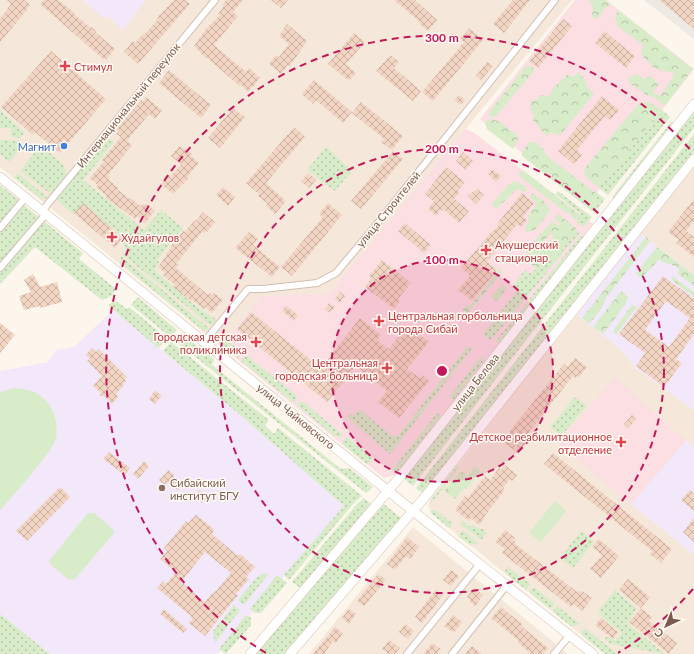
<svg xmlns="http://www.w3.org/2000/svg" width="694" height="654" viewBox="0 0 694 654" font-family="Lato,sans-serif">
<style>
.residential{fill:#f5e8da}
.industrial{fill:#efe9e4}
.education{fill:#f3e8fa}
.medical{fill:#fbdfe3}
.grass{fill:url(#grass-dots)}
.forest{fill:url(#forest-crowns)}
.garden{fill:#d8ecc9}
.building{fill:url(#building-cross-hatch);fill-rule:evenodd}
.lines{fill:none;stroke-linecap:round;stroke-linejoin:round}
.street-casing{stroke:#d1beb0;stroke-width:8}
.secondary-casing{stroke:#d6c0b0;stroke-width:10}
.street{stroke:#fff;stroke-width:6}
.secondary{stroke:#fff;stroke-width:9}
.ring{fill:none;stroke:#c2185b;stroke-width:2;stroke-dasharray:7 5}
.health-dot{fill:#e0444e;stroke:#fffaf3;stroke-width:1.5}
.shop-dot{fill:#3f7fe0;stroke:#fffaf3;stroke-width:1.5}
.education-dot{fill:#8d6e63;stroke:#fffaf3;stroke-width:1.5}
.labels{text-anchor:middle;dominant-baseline:central;stroke-width:3;stroke-linejoin:round;paint-order:stroke}
.health-label{font-size:11px;fill:#be3a42;stroke:#fffaf3;text-anchor:start}
.street-label{font-size:11px;fill:#7a5c4d;stroke:#fffaf3}
.shop-label{font-size:11px;fill:#366cbe;stroke:#fffaf3;text-anchor:end}
.education-label{font-size:11px;fill:#785e54;stroke:#fffaf3;text-anchor:start}
.centre{fill:#c2185b;stroke:#fffaf3;stroke-width:2}
.ring-label{font-size:12px;text-anchor:middle;font-weight:bold;fill:#c2185b;stroke:#fffaf3;stroke-width:3;stroke-linejoin:round;paint-order:stroke}
</style>
<defs>
<pattern id="grass-dots" width="8" height="8" patternUnits="userSpaceOnUse"><rect width="8" height="8" fill="#d8ecc9"/><path d="M2 2h.1M6 6h.1" fill="none" stroke="#b4c2a5" stroke-width="1.8" stroke-linecap="round"/></pattern>
<pattern id="forest-crowns" width="20" height="18" patternUnits="userSpaceOnUse"><rect width="20" height="18" fill="#d8ecc9"/><path d="M2 6a3 3 0 1 1 6 0M12 15a3 3 0 1 1 6 0" fill="none" stroke="#b4c2a5"/></pattern>
<pattern id="building-cross-hatch" width="8" height="8" patternUnits="userSpaceOnUse"><rect width="8" height="8" fill="#f3d5c3"/><path d="M0 0l8 8M0 8l8-8" fill="none" stroke="#cab0a1"/></pattern>
</defs>
<rect width="100%" height="100%" fill="#fdf6ec"/>
<g class="residential">
<polygon points="0,0 572,0 330,293 261,296 221,346 0,167"/>
<polygon points="694,164 694,275 640,233"/>
<polygon points="577,315 613,343 630,360 633,366 694,410 694,654 605,654 433,515 428,506 431,498 462,460 533,368"/>
<polygon points="413,527 568,654 309,654"/>
</g>
<polygon class="industrial" points="644,0 694,0 694,39"/>
<g class="education">
<polygon points="82,0 146,0 123,30 107,16 104,18"/>
<polygon points="640,233 694,275 694,410 633,366 630,360 613,343 577,315"/>
<polygon points="113,310 245,419 344,506 217,654 50,654 0,614 0,371 48,362 56,350 74,347"/>
<polygon points="686,440 694,447 694,555 631,504"/>
</g>
<g class="medical">
<polygon points="575,0 606,0 694,69 587,205 480,119"/>
<polygon points="465,129 473,132 593,224 405,464 395,475 384,478 221,346 261,296 330,293"/>
<polygon points="615,378 686,440 631,504 557,443"/>
</g>
<g class="grass">
<polygon points="0,110 25,133 20,138 11,137 11,128 0,128"/>
<polygon points="662,110 670,117 608,195 599,188"/>
<polygon points="694,110 694,128 516,353 413,486 404,479"/>
<polygon points="672,121 673,122 614,198 612,197"/>
<polygon points="694,134 694,151 532,355 424,494 416,488"/>
<polygon points="107,137 114,142 83,180 144,230 161,210 183,228 157,260 159,263 154,270 192,303 217,320 211,326 122,254 127,248 121,243 125,238 109,225 105,229 79,208 73,214 56,199"/>
<polygon points="0,140 20,141 23,145 9,162 0,154"/>
<polygon points="40,146 42,147 63,164 67,175 51,194 20,171"/>
<polygon points="326,147 352,171 335,191 307,170"/>
<polygon points="18,173 48,198 41,199 14,177"/>
<polygon points="0,185 20,201 0,224"/>
<polygon points="558,191 592,217 583,227 576,222 581,214 555,194"/>
<polygon points="596,192 605,199 594,213 588,208 596,203"/>
<polygon points="23,204 83,253 79,259 116,289 111,296 102,300 35,247 0,284 0,232"/>
<polygon points="577,232 580,232 492,339 490,340 483,334 517,291 512,287 525,270 531,274 545,257 554,259"/>
<polygon points="582,234 584,238 500,342 495,342"/>
<polygon points="121,256 210,329 204,331 120,263"/>
<polygon points="137,298 139,298 177,330 170,337 131,305"/>
<polygon points="116,301 127,309 129,307 168,339 158,348 109,306 109,304"/>
<polygon points="181,333 214,359 212,365 341,469 349,468 373,487 366,493 174,340"/>
<polygon points="217,335 229,342 241,351 240,355 238,358 219,343"/>
<polygon points="171,342 269,420 265,426 274,434 278,428 362,496 353,504 289,580 284,575 344,506 245,419 163,351"/>
<polygon points="467,347 473,347 390,454 347,417 350,414 353,416 359,409 391,435 398,436"/>
<polygon points="247,356 297,396 295,402 293,402 241,361 242,358"/>
<polygon points="481,356 483,362 454,400 450,396"/>
<polygon points="575,397 587,406 561,436 550,427"/>
<polygon points="302,401 343,435 342,436 336,437 298,406 297,404"/>
<polygon points="437,413 441,416 397,473 392,470"/>
<polygon points="347,437 372,458 372,461 367,464 342,444 343,441"/>
<polygon points="457,466 459,468 432,502 430,501"/>
<polygon points="364,498 372,505 302,587 299,587 292,582 357,504"/>
<polygon points="384,504 401,518 284,654 255,654"/>
<polygon points="436,510 453,524 449,528 433,515 430,511"/>
<polygon points="463,521 471,527 473,525 478,528 485,530 486,533 481,540 460,524"/>
<polygon points="463,530 478,543 470,545 458,536"/>
<polygon points="581,531 594,542 573,568 560,558"/>
<polygon points="508,567 530,584 526,590 504,572"/>
<polygon points="269,573 244,605 238,600 259,575"/>
<polygon points="277,575 287,583 261,613 255,613 250,609"/>
<polygon points="533,587 555,604 550,609 529,592"/>
<polygon points="615,590 637,609 627,623 665,654 611,644 605,639 607,636 615,641 622,633 601,616 601,614 598,611"/>
<polygon points="234,605 240,610 215,643 213,631"/>
<polygon points="557,606 580,624 574,626 571,626 553,612"/>
<polygon points="0,614 50,654 0,654"/>
<polygon points="246,615 251,618 251,625 226,654 219,649"/>
<polygon points="585,628 617,654 605,654 582,635 582,632"/>
</g>
<g class="forest">
<polygon points="589,0 605,0 611,4 605,8 597,19 592,17 593,7"/>
<polygon points="618,10 693,69 665,106 655,98 645,94 629,83 629,78 636,74 644,79 650,76 659,84 653,92 660,96 673,77 673,72 662,71 651,66 649,62 641,55 643,45 618,27 615,17"/>
<polygon points="526,66 532,66 534,71 496,116 493,118 489,115 490,111"/>
<path d="M579 72 585 80 587 87 594 94 561 134 557 135 552 132 547 136C541 131 538 125 533 120V114L530 109 531 101 536 100 541 95 549 96 554 87 568 74 573 77Z"/>
<polygon points="649,102 662,110 599,188 584,175 585,168 639,103"/>
<polygon points="489,119 499,121 519,137 513,149 487,129 485,123"/>
<polygon points="529,142 536,142 542,148 548,157 596,193 596,203 588,208 522,156 522,152"/>
<polygon points="524,171 580,215 575,220 569,213 566,213 519,176 519,172"/>
<polygon points="516,181 526,188 527,191 525,192 517,189 496,209 491,205 508,185"/>
<polygon points="533,193 544,201 550,211 535,230 526,232 525,228 529,220 528,216 537,203 530,197"/>
<polygon points="558,214 576,228 577,232 554,259 545,258 536,268 528,262 528,257 526,252 529,249 534,247 538,250 544,249 554,236 550,234 542,243 537,243 535,240 552,221 558,226 560,224 554,218"/>
<polygon points="646,237 650,241 606,298 602,308 589,324 582,318"/>
<path d="M657 247 694 275V286L678 274 679 268C672 264 665 264 659 260L643 276 639 277 636 273Z"/>
<polygon points="500,268 502,272 465,317 463,309 467,305 470,306"/>
<polygon points="672,276 694,292 694,297 672,280"/>
<polygon points="502,284 506,288 501,297 496,301 491,297"/>
<polygon points="621,291 628,297 625,305 603,334 593,327"/>
<polygon points="632,305 637,307 616,335 613,331"/>
<polygon points="475,467 480,471 466,489 464,488 455,499 444,491 461,471 467,476"/>
</g>
<g class="garden">
<path d="M14 388C29 389 41 392 50 406 56 416 58 427 56 438 53 452 11 497 0 511V392Z"/>
<polygon points="555,501 566,511 541,542 529,533"/>
<polygon points="88,513 94,513 113,529 114,533 75,579 69,580 51,565 49,561"/>
</g>
<g class="building">
<polygon points="7,0 24,0 30,5 27,9 27,10 0,42 0,19 11,4"/>
<polygon points="44,0 58,0 75,13 74,14 91,28 91,27 96,31 95,32 115,49 106,60 104,58 103,59 40,4"/>
<polygon points="174,0 185,0 190,4 138,64 124,52 133,41 135,43 143,34 144,35 158,19 157,18"/>
<polygon points="226,0 243,0 233,12 238,16 214,45 246,72 249,68 260,78 253,87 252,87 248,92 241,85 240,86 206,57 205,58 194,46 206,29 220,15 218,14 224,6 222,5"/>
<polygon points="271,0 288,0 281,8"/>
<polygon points="394,0 415,0 437,20 428,31 419,24 420,22"/>
<polygon points="513,0 530,0 504,33 493,24"/>
<polygon points="659,0 694,0 694,29"/>
<polygon points="563,19 572,26 538,68 529,61"/>
<polygon points="287,24 307,41 290,66 288,65 281,74 269,64 276,55 279,57 289,44 279,36"/>
<polygon points="469,28 483,40 433,101 422,92 464,42 460,39"/>
<polygon points="604,31 635,56 626,68 595,43"/>
<polygon points="354,33 365,42 346,64 356,73 349,81 328,64"/>
<polygon points="51,51 106,99 60,153 35,132 33,135 1,107"/>
<polygon points="390,55 399,62 394,68 421,91 413,101 376,71"/>
<polygon points="487,62 493,66 481,80 476,76"/>
<polygon points="169,70 211,105 201,118 159,83"/>
<polygon points="314,80 352,112 343,123 316,100 313,104 302,94"/>
<polygon points="459,95 465,100 461,105 454,100"/>
<polygon points="602,96 619,110 610,120 605,116 577,150 582,155 574,164 558,151"/>
<polygon points="146,97 162,110 155,119 149,114 127,141 132,145 108,175 110,177 108,179 118,188 117,189 129,199 130,198 141,206 143,204 145,205 146,204 155,211 145,223 137,216 135,219 106,198 107,196 96,187 98,185 90,178 104,161 102,160 121,137 116,134 119,130 117,129 141,100 143,101"/>
<polygon points="361,102 403,136 392,150 381,142 384,139 352,113"/>
<polygon points="233,108 245,117 220,148 208,138"/>
<polygon points="294,127 305,137 266,183 286,201 275,214 266,206 268,204 258,196 259,194 246,183"/>
<polygon points="179,146 182,148 183,147 192,154 191,156 199,163 187,177 189,178 173,194 161,184 169,175 170,177 181,164 171,156"/>
<polygon points="393,151 403,159 361,209 351,201"/>
<polygon points="463,152 473,161 466,170 456,161"/>
<polygon points="446,167 465,182 458,190 460,192 454,199 469,211 459,223 443,209 442,211 440,210 436,216 428,209 434,201 425,194"/>
<polygon points="492,169 501,176 496,182 488,174"/>
<polygon points="308,173 316,180 309,188 301,181"/>
<polygon points="223,187 235,197 228,206 216,195"/>
<polygon points="477,189 484,195 476,204 468,196"/>
<polygon points="522,193 534,203 523,217 527,220 522,227 517,224 487,262 497,270 472,301 458,290 470,276 461,268 492,231 493,231 499,225 497,224"/>
<polygon points="694,199 694,221 686,231 694,237 694,257 676,243 679,240 668,232"/>
<polygon points="83,203 123,238 115,248 74,213"/>
<polygon points="328,203 342,215 292,276 281,267 323,217 319,214"/>
<polygon points="203,212 215,222 207,232 206,231 204,233 202,232 176,264 178,265 176,268 208,295 210,293 212,295 214,293 223,300 212,313 205,307 204,309 192,300 191,301 173,287 175,285 163,275 165,273 158,267 167,255 166,254 171,248 170,247 183,231 185,232 195,220 196,221"/>
<polygon points="405,223 431,245 424,253 398,231"/>
<polygon points="249,232 258,238 253,245 280,267 272,277 235,248"/>
<polygon points="382,260 411,283 398,299 400,301 394,309 365,287 371,278 369,276"/>
<polygon points="33,274 40,287 57,282 62,302 40,308 40,306 24,310 19,296 31,292 24,280"/>
<path d="M663 276 694 299V334L676 359 682 363 664 387 636 366 645 353 619 334ZM666 301 690 318 669 347 645 330Z"/>
<polygon points="340,292 345,296 340,303 335,299"/>
<polygon points="329,303 335,307 330,313 325,309"/>
<polygon points="286,306 298,315 294,321 282,311"/>
<polygon points="251,312 321,368 360,318 381,335 377,340 389,349 408,325 429,342 407,369 420,378 422,375 429,381 399,418 378,402 387,391 356,366 327,402 237,329"/>
<polygon points="0,323 15,335 0,353"/>
<polygon points="92,348 96,352 99,349 127,377 124,379 126,381 123,384 124,385 116,394 118,397 112,404 104,396 100,396 101,393 93,386 102,376 87,361 90,359 86,355"/>
<polygon points="575,358 587,367 579,377 577,376 575,378 573,376 524,438 525,440 524,442 525,444 518,453 505,443 512,435 509,432 564,364 567,367"/>
<polygon points="155,390 162,396 155,404 149,399"/>
<polygon points="632,415 636,419 628,428 624,424"/>
<polygon points="109,452 130,468 125,475 103,459"/>
<polygon points="553,453 672,549 661,563 650,554 652,551 544,464"/>
<polygon points="144,461 149,466 138,479 133,474"/>
<polygon points="505,465 517,475 512,481 510,479 503,488 505,490 483,518 484,519 479,525 471,518 469,521 455,510 465,496 468,498 485,476 490,480 499,468 501,470"/>
<polygon points="169,470 174,475 173,476 183,485 178,490 168,482 165,485 159,480"/>
<polygon points="60,487 70,497 27,541 16,531"/>
<polygon points="199,490 207,497 202,503 194,496"/>
<polygon points="690,490 694,494 694,511 681,500"/>
<path d="M196 515 214 529 212 534 238 556 240 554 255 567 246 577 249 579 236 594 238 595 205 636 189 623 193 618 157 588 163 581 166 584 176 572 160 559 167 551 164 548 186 521 188 523ZM205 552 231 573 214 593 213 592 205 602 181 582Z"/>
<polygon points="694,518 694,542 683,532"/>
<polygon points="505,530 515,538 513,540 516,541 514,543 577,592 578,591 581,593 582,591 592,598 582,611 573,604 571,607 502,553 505,549 495,542"/>
<polygon points="407,537 419,547 410,559 406,556 395,570 387,564"/>
<polygon points="599,539 619,556 601,578 590,569 602,555 592,547"/>
<polygon points="451,570 459,576 451,586 443,580"/>
<polygon points="378,574 386,580 364,606 357,601"/>
<polygon points="628,579 650,597 641,608 619,590"/>
<polygon points="474,588 483,595 475,606 470,602 471,600 467,597"/>
<polygon points="436,589 443,595 422,623 415,617"/>
<polygon points="501,607 522,624 521,626 548,648 543,654 531,654 518,643 519,641 491,618"/>
<polygon points="641,608 652,617 649,621 677,643 669,654 629,622"/>
<polygon points="164,609 187,629 183,633 160,614"/>
<polygon points="349,609 356,614 349,624 342,618"/>
<polygon points="453,615 462,622 454,633 444,626"/>
<polygon points="601,618 618,632 613,639 595,625"/>
<polygon points="405,624 414,631 408,639 399,632"/>
<polygon points="335,627 343,633 336,643 333,641 324,654 313,654"/>
<polygon points="389,640 400,648 395,654 389,654 382,649"/>
<polygon points="432,643 441,649 437,654 423,654"/>
<polygon points="472,646 482,654 465,654"/>
</g>
<g class="lines">
<g class="street-casing">
<g id="street">
<polyline points="42,211 215,0"/>
<polyline points="0,228 25,198"/>
<polyline points="0,268 46,214"/>
<polyline points="204,342 248,289 263,289 317,283 336,273 373,229 555,0"/>
<polyline points="407,654 480,564"/>
<polyline points="452,654 507,585"/>
<polyline points="554,654 570,635"/>
</g>
</g>
<g class="secondary-casing">
<g id="secondary">
<polyline points="0,177 413,511 593,654"/>
<polyline points="250,654 399,478 694,104"/>
<polyline points="290,654 424,498 694,159"/>
</g>
</g>
<use href="#street" class="street"/>
<use href="#secondary" class="secondary"/>
</g>
<circle cx="442" cy="371" r="111" fill="#c2185b" fill-opacity=".12"/>
<g class="ring">
<circle cx="442" cy="371" r="111"/>
<circle cx="442" cy="371" r="222"/>
<path d="M693 589A333 333 0 0 1 618 653M266 653A333 333 0 1 1 693 153"/>
</g>
<g class="health-dot">
<path d="M63 60h4v4h4v4h-4v4h-4v-4h-4v-4h4z"/>
<path d="M110 231h4v4h4v4h-4v4h-4v-4h-4v-4h4z"/>
<path d="M484 244h4v4h4v4h-4v4h-4v-4h-4v-4h4z"/>
<path d="M377 315h4v4h4v4h-4v4h-4v-4h-4v-4h4z"/>
<path d="M254 336h4v4h4v4h-4v4h-4v-4h-4v-4h4z"/>
<path d="M385 362h4v4h4v4h-4v4h-4v-4h-4v-4h4z"/>
<path d="M619 436h4v4h4v4h-4v4h-4v-4h-4v-4h4z"/>
</g>
<circle class="shop-dot" cx="64" cy="146" r="4"/>
<circle class="education-dot" cx="162" cy="488" r="4"/>
<g class="labels">
<g class="health-label">
<text x="74" y="66">Стимул</text>
<text x="121" y="237">Худайгулов</text>
<text x="495" y="244">Акушерский<tspan x="495" dy="13">стационар</tspan></text>
<text x="388" y="315">Центральная горбольница<tspan x="388" dy="13">города Сибай</tspan></text>
<text x="247" y="336" text-anchor="end">Городская детская<tspan x="247" dy="13">поликлиника</tspan></text>
<text x="378" y="362" text-anchor="end">Центральная<tspan x="378" dy="13">городская больница</tspan></text>
<text x="612" y="436" text-anchor="end">Детское реабилитационное<tspan x="612" dy="13">отделение</tspan></text>
</g>
<g class="street-label">
<text transform="translate(128 105) rotate(-51)">Интернациональный переулок</text>
<text transform="translate(388 209) rotate(-51)">улица Строителей</text>
<text transform="translate(475 382) rotate(-52)">улица Белова</text>
<text transform="translate(296 416) rotate(39)">улица Чайковского</text>
</g>
<g class="shop-label">
<text x="56" y="146">Магнит</text>
</g>
<g class="education-label">
<text x="170" y="482">Сибайский<tspan x="170" dy="13">институт БГУ</tspan></text>
</g>
</g>
<circle cx="442" cy="371" r="6" class="centre"/>
<g class="ring-label">
<text x="442" y="42">300 m</text>
<text x="442" y="153">200 m</text>
<text x="442" y="264">100 m</text>
</g>
<g transform="translate(666 626) rotate(224)" stroke="#fffaf3" stroke-width="3" paint-order="stroke">
<path d="M0-3L7 15L0 10L-7 15Z" fill="#7a5c4d"/>
<text y="-6" font-size="11" font-weight="bold" text-anchor="middle" fill="#7a5c4d">С</text>
</g>
</svg>
